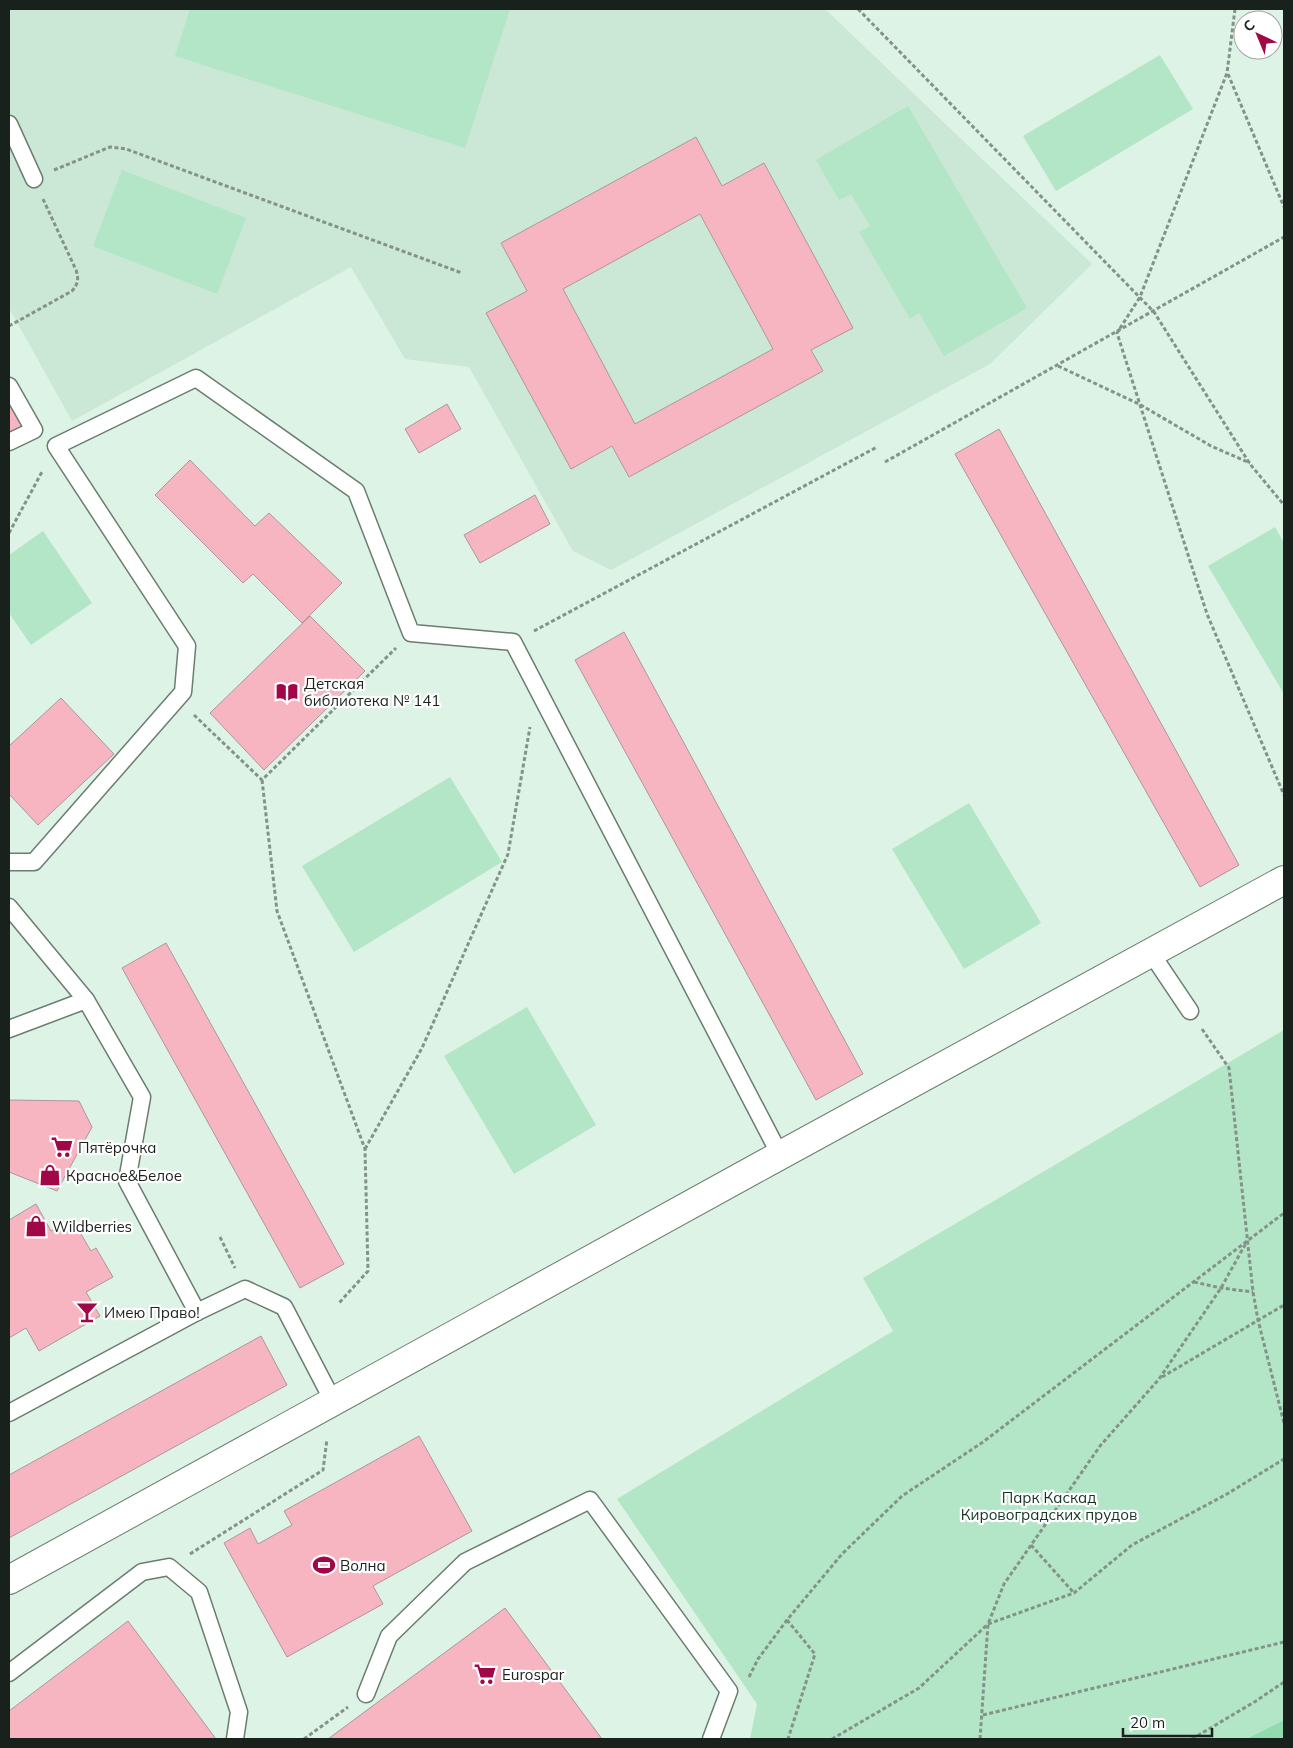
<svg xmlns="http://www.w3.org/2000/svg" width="1293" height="1748" viewBox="0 0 1293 1748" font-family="Mulish,sans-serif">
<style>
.built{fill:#cbe7d5}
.green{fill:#b3e6c6}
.water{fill:#92dbaf}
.building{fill:#f6b5c1;stroke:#ae969a;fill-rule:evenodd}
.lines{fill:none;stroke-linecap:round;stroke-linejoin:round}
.service-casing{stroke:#6a7d70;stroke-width:19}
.minor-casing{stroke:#6a7d70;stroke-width:30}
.path{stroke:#849389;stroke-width:3;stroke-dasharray:4 2.5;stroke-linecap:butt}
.service{stroke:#fff;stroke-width:16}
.minor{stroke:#fff;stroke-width:28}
.labels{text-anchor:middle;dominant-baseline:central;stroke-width:4.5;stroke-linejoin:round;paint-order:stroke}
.poi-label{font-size:15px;fill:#19211c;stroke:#fff;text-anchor:start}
.park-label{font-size:15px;fill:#143423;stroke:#fff}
</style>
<rect width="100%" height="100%" fill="#ddf3e5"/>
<polygon class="built" points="9,9 825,9 1092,264 990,364 611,570 573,551 469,367 405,359 351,267 72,421 9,308"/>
<g class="green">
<polygon points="190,9 510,9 465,148 175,56"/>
<polygon points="1160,55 1193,109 1056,191 1023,136"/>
<polygon points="908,106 1027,308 944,356 919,313 910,319 859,232 870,226 851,194 839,200 816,160"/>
<polygon points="122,170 246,218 217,294 93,246"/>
<polygon points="1275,527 1284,543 1284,694 1208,566"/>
<polygon points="43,531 92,603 31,645 9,613 9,555"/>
<polygon points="450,777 502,862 354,952 302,866"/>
<polygon points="969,803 1041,923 964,969 892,849"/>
<polygon points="527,1007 596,1125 514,1174 444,1056"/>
<polygon points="1284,1030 1284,1720 1246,1739 750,1739 757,1704 617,1499 893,1331 863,1278"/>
</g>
<polygon class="water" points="1284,1720 1284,1739 1246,1739"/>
<g class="building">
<path d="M696 137 722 186 764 163 853 328 811 350 823 371 629 477 612 446 571 469 486 313 527 291 501 243ZM700 214 773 349 635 424 563 289Z"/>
<polygon points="9,401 22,427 9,434"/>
<polygon points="447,404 461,429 419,453 405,429"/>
<polygon points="999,429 1239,865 1200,887 955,454"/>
<polygon points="190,460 255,526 269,513 342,583 302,623 253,574 243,583 155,495"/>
<polygon points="535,495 550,524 480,563 464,535"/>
<polygon points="310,616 365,671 264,770 210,713"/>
<polygon points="624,632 863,1074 816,1100 575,660"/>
<polygon points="61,698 114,754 38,825 9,794 9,746"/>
<polygon points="166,943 344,1264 300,1288 122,968"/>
<polygon points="9,1100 79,1101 92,1127 57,1191 9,1172"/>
<polygon points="36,1204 51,1231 72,1219 91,1251 96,1248 113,1277 86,1292 100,1316 39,1351 26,1328 9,1338 9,1220"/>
<polygon points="261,1336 287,1385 9,1538 9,1475"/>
<polygon points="419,1436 472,1531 373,1586 383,1604 287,1657 224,1543 250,1528 258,1544 292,1525 284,1511"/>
<polygon points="505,1608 602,1739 328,1739"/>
<polygon points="128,1621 216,1739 9,1739 9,1711"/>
</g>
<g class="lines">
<g class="service-casing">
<g id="service">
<polyline points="9,124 34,179"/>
<polyline points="9,386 34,430 9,442"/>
<polyline points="9,862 34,862 183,692 187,646 56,446 196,378 356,491 411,633 513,642 780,1155"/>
<polyline points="9,907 86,1000 142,1097 127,1181 197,1312"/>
<polyline points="1151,953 1190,1011"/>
<polyline points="9,1029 86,1000"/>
<polyline points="9,1413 197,1312 245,1289 284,1307 333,1401"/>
<polyline points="9,1673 142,1572 169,1567 199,1592 239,1712 235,1739"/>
<polyline points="366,1694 389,1636 465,1562 590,1500 729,1691 711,1739"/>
</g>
</g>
<g class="minor-casing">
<polyline id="minor" points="9,1580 766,1163 1284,880"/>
</g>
<g class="path">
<polyline points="858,9 1154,312 1250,464 1284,505"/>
<polyline points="1235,9 1227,73 1140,297 1117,333 1207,614 1284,795"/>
<polyline points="1228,74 1284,207"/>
<polyline points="54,170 110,147 126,149 462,273"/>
<path d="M9 326 72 291C78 284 79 279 76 270L43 199"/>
<polyline points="1058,366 1139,404 1211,446 1250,463"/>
<polyline points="885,462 1284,237"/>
<polyline points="9,533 43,470"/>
<polyline points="534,631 877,447"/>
<polyline points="194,715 262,780 396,648"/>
<polyline points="262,780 277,911 365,1149 368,1271 339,1303"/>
<polyline points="1202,1029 1229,1068 1253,1292 1258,1320 1284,1423"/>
<polyline points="365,1149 422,1048 508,854 530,727"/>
<polyline points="220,1237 235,1268"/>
<polyline points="1194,1282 1221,1288 1253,1292"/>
<polyline points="1162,1377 1284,1305"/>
<polyline points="1031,1545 1074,1593"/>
<polyline points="190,1554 323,1470 327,1439"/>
<polyline points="787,1620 815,1654 788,1739"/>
<polyline points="749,1677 758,1659 787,1620 842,1554 902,1496 983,1442 1284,1213"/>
<polyline points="983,1715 1284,1642"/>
<polyline points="304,1739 348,1707"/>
<polyline points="832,1739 919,1688 988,1624 1074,1593 1132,1545 1227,1494 1284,1459"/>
<polyline points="980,1739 988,1624 1004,1584 1100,1446 1159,1379 1221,1288 1246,1243"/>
<polyline points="1192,1739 1256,1701 1284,1682"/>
</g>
<use href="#service" class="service"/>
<use href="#minor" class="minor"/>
</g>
<defs>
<g id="library-bare" transform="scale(1.725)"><path d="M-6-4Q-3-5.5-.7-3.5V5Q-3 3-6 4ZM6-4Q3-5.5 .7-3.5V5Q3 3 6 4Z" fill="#a10746" stroke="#fff" stroke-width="2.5" paint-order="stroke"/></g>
<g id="supermarket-bare" transform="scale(1.725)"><path d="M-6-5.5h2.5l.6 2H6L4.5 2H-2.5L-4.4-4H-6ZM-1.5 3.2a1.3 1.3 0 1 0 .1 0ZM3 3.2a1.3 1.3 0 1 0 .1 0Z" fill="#a10746" stroke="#fff" stroke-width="2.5" paint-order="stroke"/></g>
<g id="shop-bare" transform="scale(1.725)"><path d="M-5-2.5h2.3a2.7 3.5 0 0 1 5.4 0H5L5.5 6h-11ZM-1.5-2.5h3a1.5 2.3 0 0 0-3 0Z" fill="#a10746" stroke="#fff" stroke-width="2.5" paint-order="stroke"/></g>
<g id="bar-bare" transform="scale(1.725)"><path d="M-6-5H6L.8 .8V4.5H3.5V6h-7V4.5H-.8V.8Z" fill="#a10746" stroke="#fff" stroke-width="2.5" paint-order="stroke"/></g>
<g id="stadium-bare" transform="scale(1.725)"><path d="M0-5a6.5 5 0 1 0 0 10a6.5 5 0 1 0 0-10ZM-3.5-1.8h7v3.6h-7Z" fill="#a10746" stroke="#fff" stroke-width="2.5" paint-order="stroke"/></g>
</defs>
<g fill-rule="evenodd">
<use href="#library-bare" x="287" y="692"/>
<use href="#supermarket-bare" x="62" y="1147"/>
<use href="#shop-bare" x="50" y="1175"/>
<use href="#shop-bare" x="36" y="1226"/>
<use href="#bar-bare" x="87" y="1312"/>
<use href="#stadium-bare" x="324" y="1565"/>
<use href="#supermarket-bare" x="485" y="1674"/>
</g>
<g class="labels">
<g class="poi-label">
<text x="304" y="683">Детская<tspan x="304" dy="17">библиотека № 141</tspan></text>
<text x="78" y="1147">Пятёрочка</text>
<text x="66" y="1175">Красное&amp;Белое</text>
<text x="52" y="1226">Wildberries</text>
<text x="104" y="1312">Имею Право!</text>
<text x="340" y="1565">Волна</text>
<text x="502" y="1674">Eurospar</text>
</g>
<g class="park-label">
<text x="1049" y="1497">Парк Каскад<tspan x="1049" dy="17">Кировоградских прудов</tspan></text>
</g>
</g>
<rect width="1293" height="1748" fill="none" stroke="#19211c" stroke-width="20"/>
<g transform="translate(1258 35) rotate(316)"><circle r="24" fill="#ffffff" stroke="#a3a6a4"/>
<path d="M0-4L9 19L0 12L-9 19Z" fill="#a10746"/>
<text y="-8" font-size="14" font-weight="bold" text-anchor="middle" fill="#19211c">С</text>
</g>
<path d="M1123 1728v8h89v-8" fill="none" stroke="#19211c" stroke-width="2.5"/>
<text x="1130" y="1728" font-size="15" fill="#19211c" stroke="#ffffff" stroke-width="4" paint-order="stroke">20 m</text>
</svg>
